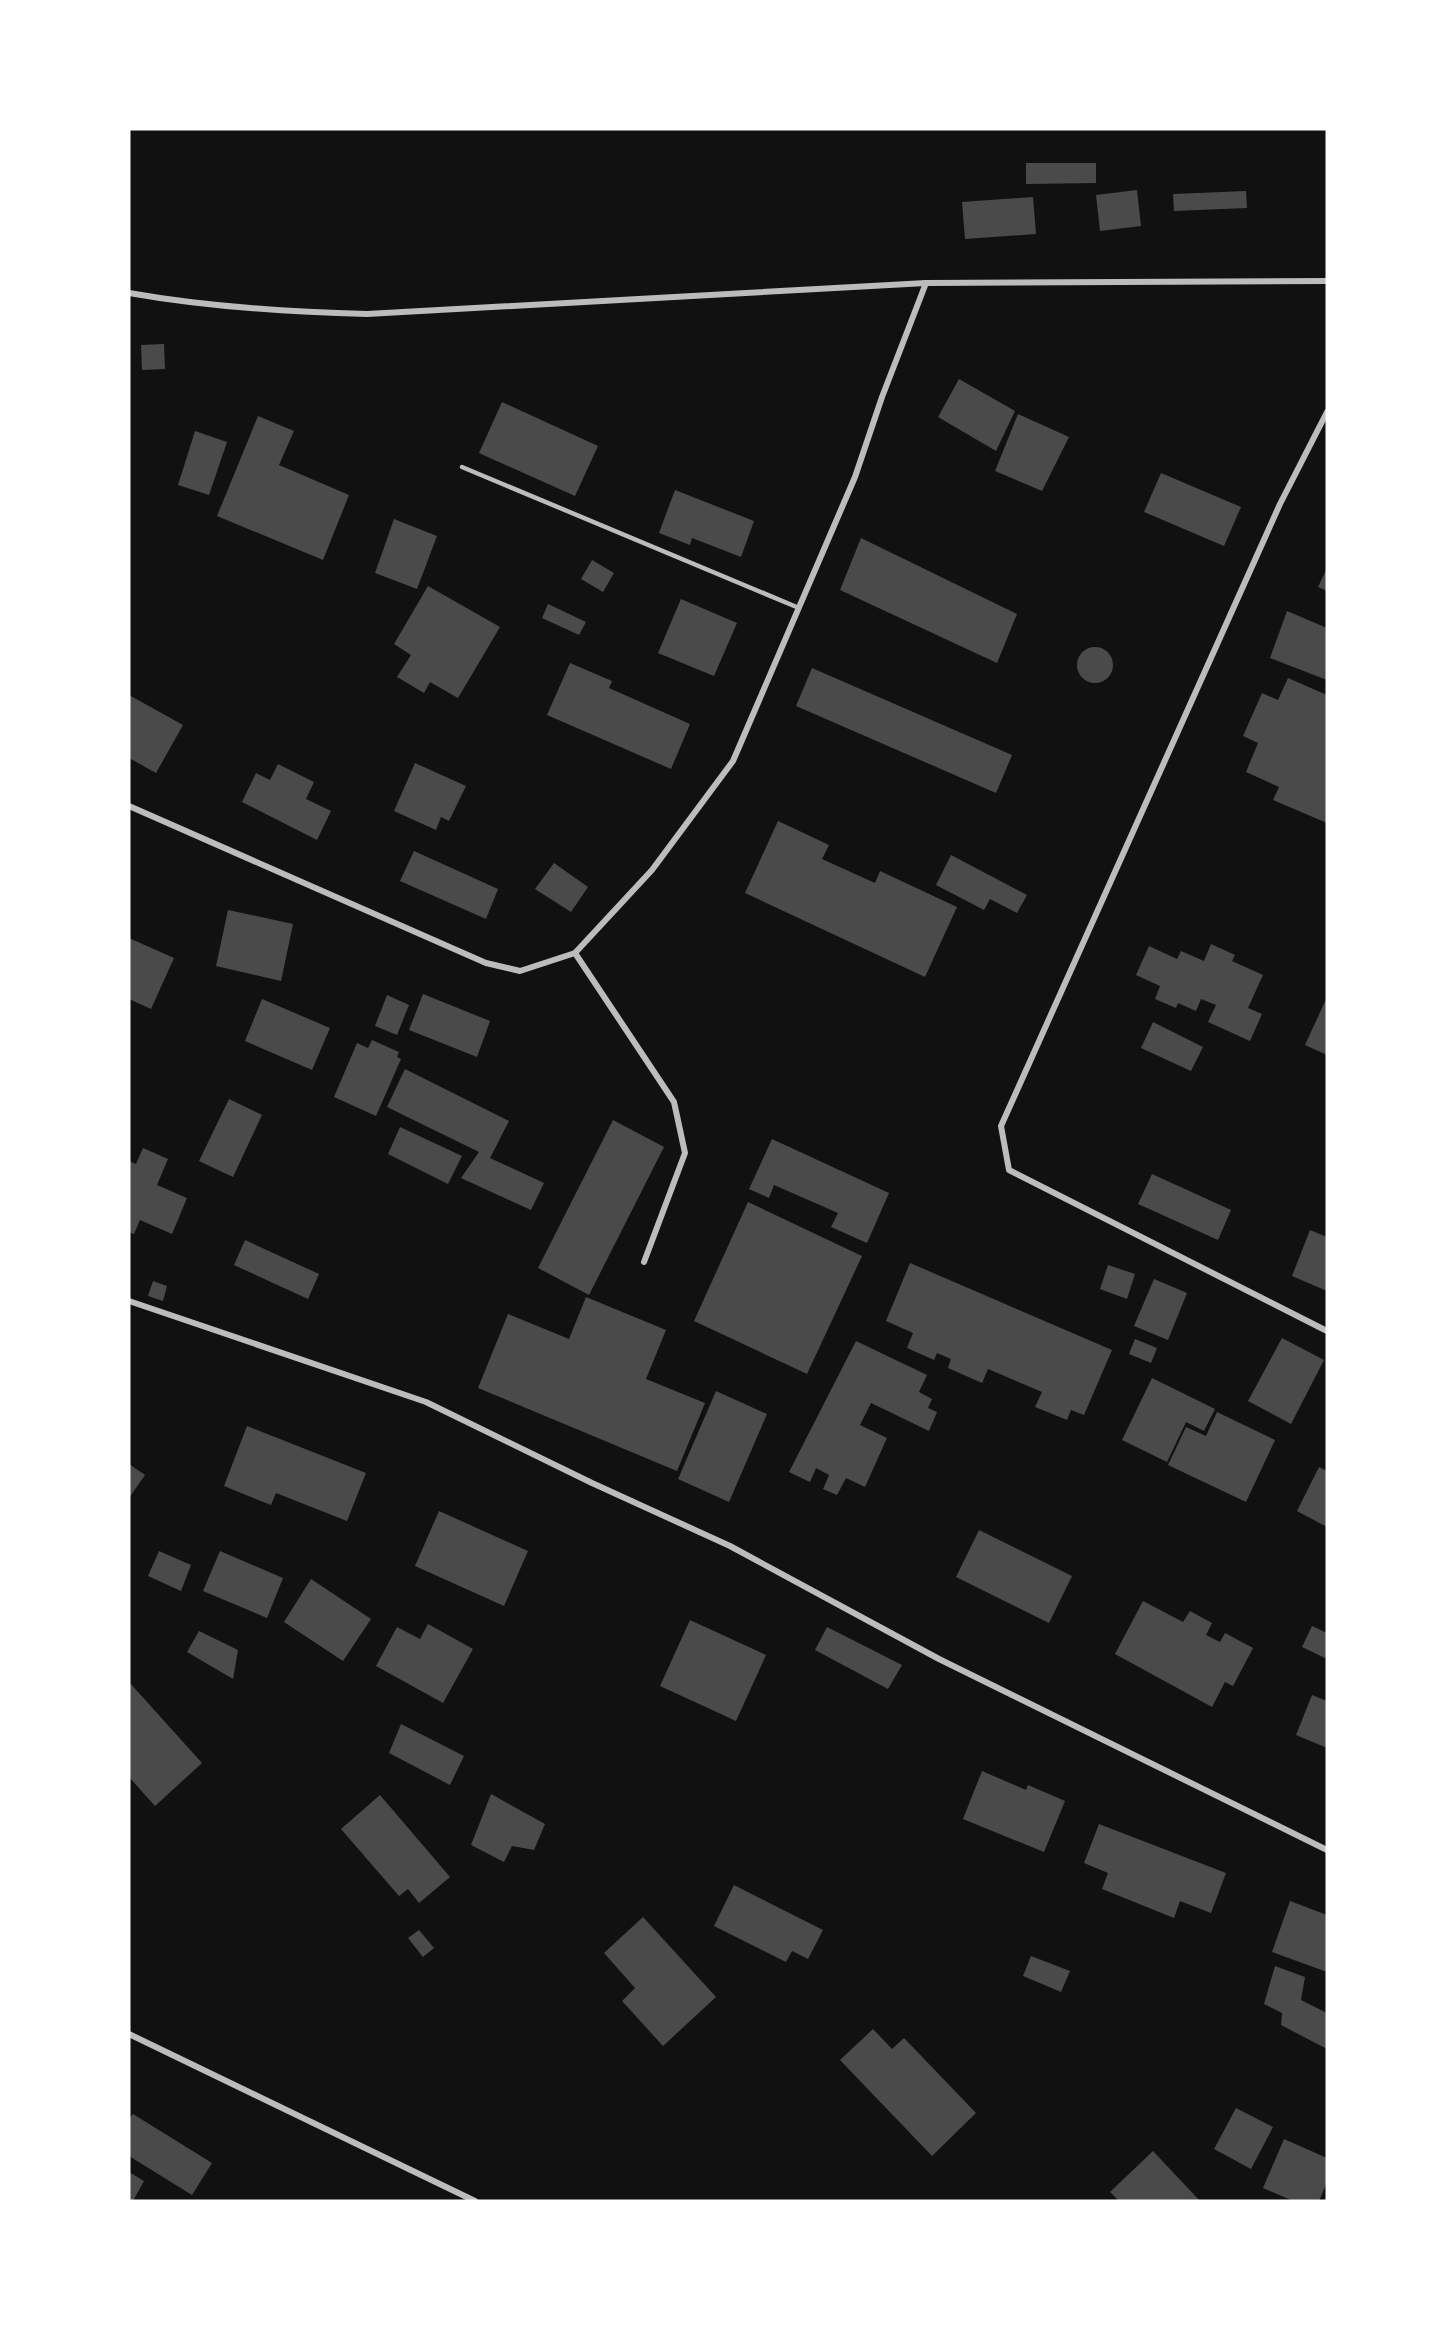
<svg xmlns="http://www.w3.org/2000/svg" width="1456" height="2330" viewBox="0 0 1456 2330" font-family="Roboto,sans-serif">
<style>
.building{fill:#4a4a4a}
.lines{fill:none;stroke-linecap:round;stroke-linejoin:round}
.service{stroke:#bcbcbc;stroke-width:4.5}
.minor{stroke:#bcbcbc;stroke-width:6}
</style>
<rect width="100%" height="100%" fill="#111"/>
<g class="building">
<polygon points="1026,163 1096,163 1096,183 1026,184"/>
<polygon points="1137,190 1141,226 1100,231 1096,195"/>
<polygon points="1246,191 1247,208 1174,211 1173,194"/>
<polygon points="1033,197 1036,234 965,239 962,202"/>
<polygon points="164,344 165,369 142,370 141,345"/>
<polygon points="959,379 1015,411 996,451 938,417"/>
<polygon points="502,402 598,446 575,496 479,453"/>
<polygon points="1018,414 1069,437 1042,491 995,471"/>
<polygon points="258,416 294,431 279,465 349,495 323,560 217,516"/>
<polygon points="195,431 227,442 209,495 178,485"/>
<polygon points="1161,473 1241,507 1224,546 1144,512"/>
<polygon points="675,490 754,521 741,557 692,538 690,545 659,533"/>
<polygon points="394,519 437,536 417,589 375,573"/>
<polygon points="861,538 1017,614 997,663 840,590"/>
<polygon points="592,560 614,573 603,592 581,579"/>
<polygon points="1327,568 1327,591 1318,587"/>
<polygon points="428,586 500,627 458,698 430,682 424,693 397,677 411,655 394,644"/>
<polygon points="681,599 737,623 714,676 658,653"/>
<polygon points="548,604 586,622 579,635 542,618"/>
<polygon points="1287,611 1327,628 1327,680 1270,658"/>
<circle cx="1095" cy="665" r="18"/>
<polygon points="570,663 612,681 609,688 690,724 671,769 547,715"/>
<polygon points="812,668 1012,755 996,793 796,706"/>
<polygon points="1288,678 1327,695 1327,823 1273,800 1279,787 1246,772 1258,743 1243,736 1262,693 1278,700"/>
<polygon points="129,695 183,725 156,773 129,758"/>
<polygon points="415,763 466,786 449,821 441,817 436,830 394,811"/>
<polygon points="278,764 314,782 306,799 331,811 317,840 242,802 256,773 270,780"/>
<polygon points="778,821 829,845 822,859 875,883 880,871 957,907 925,977 745,893"/>
<polygon points="414,851 498,889 486,919 400,881"/>
<polygon points="951,855 1027,895 1017,913 990,899 984,910 936,885"/>
<polygon points="554,863 588,887 571,912 535,889"/>
<polygon points="228,910 293,924 281,981 216,966"/>
<polygon points="129,938 174,958 151,1009 129,999"/>
<polygon points="1211,944 1235,955 1232,961 1263,975 1248,1008 1262,1014 1250,1041 1208,1022 1216,1005 1201,999 1196,1011 1178,1003 1176,1008 1155,999 1160,986 1136,975 1149,946 1177,959 1181,951 1204,961"/>
<polygon points="423,994 490,1021 477,1057 409,1030"/>
<polygon points="387,995 409,1005 397,1035 375,1026"/>
<polygon points="1327,997 1327,1055 1305,1045"/>
<polygon points="262,999 330,1028 312,1070 245,1041"/>
<polygon points="1153,1022 1203,1047 1191,1071 1141,1048"/>
<polygon points="372,1040 399,1052 397,1057 401,1059 376,1116 334,1097 357,1043 368,1048"/>
<polygon points="405,1069 509,1121 490,1158 544,1183 531,1210 461,1178 479,1152 387,1107"/>
<polygon points="229,1099 262,1115 233,1177 199,1161"/>
<polygon points="613,1120 664,1147 589,1295 538,1268"/>
<polygon points="400,1127 462,1156 448,1184 388,1154"/>
<polygon points="772,1139 889,1193 867,1243 831,1227 838,1213 774,1185 769,1198 749,1189"/>
<polygon points="143,1148 168,1159 157,1185 187,1198 172,1234 140,1220 134,1234 129,1232 129,1161 136,1164"/>
<polygon points="1152,1174 1231,1210 1218,1240 1138,1204"/>
<polygon points="748,1202 862,1256 807,1374 694,1321"/>
<polygon points="1310,1230 1327,1237 1327,1291 1292,1276"/>
<polygon points="245,1240 319,1274 308,1299 234,1265"/>
<polygon points="910,1263 1112,1350 1084,1415 1071,1410 1067,1420 1035,1407 1042,1392 988,1369 982,1383 948,1368 951,1359 937,1353 934,1360 907,1348 913,1333 886,1321"/>
<polygon points="1108,1265 1135,1274 1127,1299 1100,1289"/>
<polygon points="1154,1279 1187,1293 1168,1340 1134,1326"/>
<polygon points="153,1281 167,1286 163,1301 148,1296"/>
<polygon points="586,1297 666,1330 646,1379 705,1403 677,1471 478,1388 508,1314 569,1339"/>
<polygon points="1282,1338 1324,1360 1291,1424 1248,1401"/>
<polygon points="1135,1339 1157,1348 1151,1363 1129,1354"/>
<polygon points="856,1341 927,1375 919,1392 932,1399 928,1408 937,1412 929,1431 871,1403 860,1425 887,1438 865,1487 846,1478 837,1495 823,1489 829,1475 816,1468 810,1482 789,1472"/>
<polygon points="1152,1378 1215,1409 1204,1431 1186,1422 1167,1462 1122,1440"/>
<polygon points="716,1391 767,1414 729,1502 678,1479"/>
<polygon points="1217,1412 1275,1440 1246,1502 1168,1465 1186,1427 1206,1436"/>
<polygon points="247,1426 366,1473 347,1521 276,1493 271,1505 224,1486"/>
<polygon points="129,1464 145,1475 129,1498"/>
<polygon points="1319,1467 1327,1471 1327,1527 1297,1511"/>
<polygon points="439,1511 528,1551 504,1606 415,1566"/>
<polygon points="979,1530 1072,1576 1049,1623 956,1577"/>
<polygon points="159,1551 191,1565 181,1591 148,1576"/>
<polygon points="220,1551 283,1578 267,1618 203,1591"/>
<polygon points="311,1579 371,1619 343,1661 284,1622"/>
<polygon points="1143,1601 1183,1622 1190,1611 1212,1623 1206,1635 1220,1642 1225,1633 1253,1648 1233,1686 1225,1682 1212,1707 1115,1654"/>
<polygon points="690,1620 766,1655 736,1721 660,1686"/>
<polygon points="428,1624 473,1649 443,1703 376,1666 397,1627 420,1639"/>
<polygon points="1312,1626 1327,1633 1327,1653 1325,1658 1302,1647"/>
<polygon points="827,1627 902,1665 888,1689 815,1650"/>
<polygon points="199,1631 238,1650 233,1679 187,1652"/>
<polygon points="129,1682 202,1763 155,1806 129,1777"/>
<polygon points="1312,1695 1327,1701 1327,1748 1296,1735"/>
<polygon points="401,1724 464,1756 450,1785 389,1753"/>
<polygon points="982,1771 1026,1790 1028,1785 1065,1801 1044,1852 963,1819"/>
<polygon points="491,1794 545,1824 534,1850 512,1846 504,1862 471,1845"/>
<polygon points="380,1795 450,1877 419,1903 408,1889 399,1896 341,1829"/>
<polygon points="1099,1824 1226,1873 1211,1913 1180,1901 1174,1918 1102,1889 1108,1873 1084,1863"/>
<polygon points="734,1885 823,1930 808,1959 792,1951 786,1962 714,1926"/>
<polygon points="1290,1901 1327,1915 1327,1972 1272,1952"/>
<polygon points="643,1917 716,1997 663,2046 622,2001 635,1988 604,1953"/>
<polygon points="419,1930 434,1948 423,1957 408,1938"/>
<polygon points="1031,1956 1070,1971 1061,1992 1023,1976"/>
<polygon points="1275,1966 1305,1977 1301,2000 1327,2013 1327,2049 1281,2025 1282,2013 1264,2004"/>
<polygon points="873,2029 892,2049 904,2038 976,2113 932,2156 840,2060"/>
<polygon points="1236,2108 1273,2127 1251,2169 1214,2149"/>
<polygon points="133,2114 212,2163 192,2195 129,2156 129,2119"/>
<polygon points="1284,2139 1327,2158 1327,2182 1319,2201 1293,2201 1263,2188"/>
<polygon points="1153,2151 1200,2201 1119,2201 1110,2192"/>
<polygon points="129,2172 144,2181 133,2201 129,2201"/>
</g>
<g class="lines">
<polyline class="service" points="462,467 799,608"/>
<g class="minor">
<path d="M129 293C208 307 287 312 367 314L926 283 1327 281"/>
<polyline points="1327,412 1280,504 1001,1126 1009,1170 1327,1331"/>
<polyline points="129,806 486,963 520,971 575,953 652,870 733,761 855,477 882,397 926,283"/>
<polyline points="575,953 674,1102 685,1153 644,1262"/>
<polyline points="129,1301 426,1402 592,1483 730,1546 939,1659 1327,1850"/>
<polyline points="129,2034 475,2201"/>
</g>
</g>
<rect width="1456" height="2330" fill="none" stroke="#ffffff" stroke-width="261"/>
</svg>
